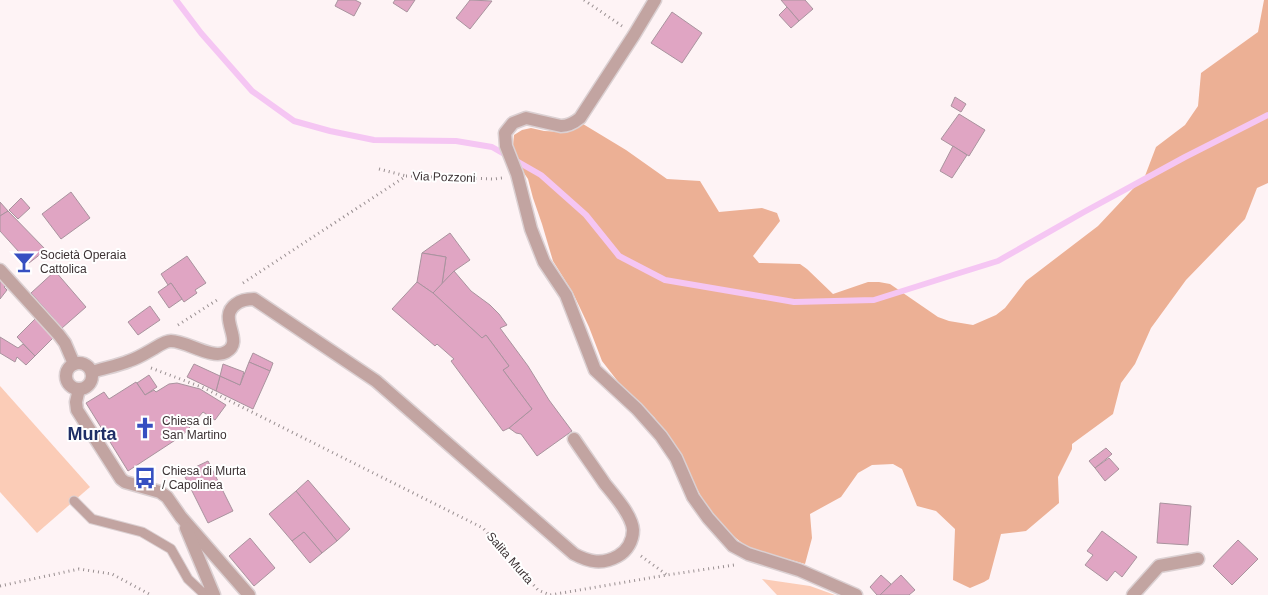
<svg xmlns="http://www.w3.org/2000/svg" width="1268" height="595" viewBox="0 0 1268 595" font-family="Arial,sans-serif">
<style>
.green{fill:#fbccb7}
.forest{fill:#ecb095}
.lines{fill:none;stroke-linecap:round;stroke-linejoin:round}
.stream{stroke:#f5c6f3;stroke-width:6}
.building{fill:#e0a5c3;stroke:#a9939e}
.lane-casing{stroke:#dbd0d2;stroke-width:11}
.street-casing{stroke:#dbd0d2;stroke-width:15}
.path{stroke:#998f91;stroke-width:3;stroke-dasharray:1 4;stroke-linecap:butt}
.lane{stroke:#c2a4a1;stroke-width:9}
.street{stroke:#c2a4a1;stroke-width:12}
.labels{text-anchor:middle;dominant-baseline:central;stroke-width:4;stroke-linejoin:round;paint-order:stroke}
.street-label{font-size:12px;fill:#3d3335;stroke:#fff}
.poi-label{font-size:12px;fill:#3d3335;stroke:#fff;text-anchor:start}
.district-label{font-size:18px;font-weight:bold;fill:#1f2e66;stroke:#fff}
</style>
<rect width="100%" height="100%" fill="#fef3f5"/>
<g class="green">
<polygon points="0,386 90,487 37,533 0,492"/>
<polygon points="762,579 810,586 835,595 777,595"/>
</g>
<polygon class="forest" points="1264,0 1268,0 1268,183 1257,188 1245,219 1186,280 1151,328 1135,364 1121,383 1113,414 1072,444 1072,449 1058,477 1059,503 1026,531 1001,534 989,579 984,582 970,588 953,580 955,529 936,511 917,506 902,469 893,464 872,465 858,473 841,497 810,514 812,538 805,564 784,558 756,554 732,535 708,509 690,476 674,445 654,417 623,388 602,361 589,327 573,293 553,261 542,224 533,198 528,179 516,161 513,145 514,135 522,130 531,128 544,131 564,132 583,124 626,150 667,179 700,181 719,212 762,208 777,213 780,221 753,256 759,263 800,264 807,269 833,294 868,282 879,282 890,284 938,317 949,321 973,325 996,315 1005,308 1026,281 1098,226 1145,176 1156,147 1185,125 1198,106 1201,73 1258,32"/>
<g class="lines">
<polyline class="stream" points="176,0 201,33 252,91 294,121 330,131 374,140 456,141 492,147 541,175 586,215 619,256 665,280 794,302 874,300 953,275 998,261 1084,212 1185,157 1268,115"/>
</g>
<g class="building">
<polygon points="338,0 355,0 361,3 354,16 335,6"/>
<polygon points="395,0 415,0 407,12 393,3"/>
<polygon points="470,0 492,1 470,29 456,18"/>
<polygon points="781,0 805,0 813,9 799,21"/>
<polygon points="787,7 799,21 791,28 779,15"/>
<polygon points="672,12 702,33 682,63 651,43"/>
<polygon points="955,97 966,104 961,112 951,106"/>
<polygon points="959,114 985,130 969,156 941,139"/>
<polygon points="953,146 967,155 952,178 940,171"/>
<polygon points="71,192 90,218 61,239 42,214"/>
<polygon points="21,198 30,208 18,219 9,210"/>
<polygon points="0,202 8,211 0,216"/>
<polygon points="8,211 46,250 29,263 0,231 0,216"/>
<polygon points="450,233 470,260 454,271 442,284 446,257 422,253"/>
<polygon points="422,253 446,257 442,284 433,293 417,282"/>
<polygon points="187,256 206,283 195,290 197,293 184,302 171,283 168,285 161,274"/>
<polygon points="55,271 86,307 62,328 31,293"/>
<polygon points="454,271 471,291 490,305 499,314 507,325 500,328 528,366 549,400 572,431 537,456 521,434 516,433 509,428 532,409 503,370 509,366 486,335 482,338 433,293"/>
<polygon points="0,275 8,283 4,287 7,290 0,299"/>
<polygon points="417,282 433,293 482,338 486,335 509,366 503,370 532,409 509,428 503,431 451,361 454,359 437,344 435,346 392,309"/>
<polygon points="171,283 182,299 169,308 158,292"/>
<polygon points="150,306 160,320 138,335 128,322"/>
<polygon points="36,318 54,337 35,356 17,337"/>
<polygon points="0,337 18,348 23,344 35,356 26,365 17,357 15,362 0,353"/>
<polygon points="253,353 273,363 270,371 249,362"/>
<polygon points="249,362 270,371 253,409 216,391 220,376 240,385"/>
<polygon points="194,364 220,376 216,391 187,377"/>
<polygon points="223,364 244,372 240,385 220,376"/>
<polygon points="149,375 157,387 145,395 137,383"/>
<polygon points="136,382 145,395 154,390 156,392 169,384 177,383 200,389 226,405 215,420 203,412 183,435 128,471 86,403 104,392 109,399"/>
<polygon points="1106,448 1112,454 1095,468 1089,461"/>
<polygon points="1109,458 1119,469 1105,481 1095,468"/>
<polygon points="208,461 233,511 208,523 183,473"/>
<polygon points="308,480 350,529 337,541 296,491"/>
<polygon points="296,491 337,541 322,553 304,532 292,541 269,514"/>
<polygon points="1160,503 1191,506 1188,545 1157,543"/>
<polygon points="1102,531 1137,557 1122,577 1115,571 1107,581 1085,565 1093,555 1087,551"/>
<polygon points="304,532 322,553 310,563 292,541"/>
<polygon points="250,538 275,568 254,586 229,556"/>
<polygon points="1238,540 1258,559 1232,585 1213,566"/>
<polygon points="881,575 891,584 880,595 877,595 870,587"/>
<polygon points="901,575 915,590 909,595 880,595"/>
</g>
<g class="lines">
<g class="lane-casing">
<polyline id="lane" points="74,501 92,519 142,532 171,549 188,579 202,592 212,592"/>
</g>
<g class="street-casing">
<g id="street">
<path d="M655 0 634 35 580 118C574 123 568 126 561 126L526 118 513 123 505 133 506 146 517 174 531 229 544 262 566 295 595 370 637 409 661 436 676 458 693 497 708 518 733 546 748 554 799 570 856 595"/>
<polyline points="0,270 59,335 65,343 74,364"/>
<circle cx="79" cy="376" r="13"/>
<path d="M92 372C104 368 117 366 129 361 138 358 146 353 153 349 158 346 165 341 171 341 187 341 212 360 226 352 246 341 216 318 236 304 241 300 247 299 254 299L376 381 574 554C589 562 602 565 618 556 627 551 633 541 633 530 632 515 614 495 605 484 595 469 584 454 574 439"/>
<polyline points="79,389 76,402 77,410 121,479 125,482 160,492 167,497 181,517 249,595"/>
<polyline points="186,528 214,595"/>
<polyline points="1133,595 1159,566 1198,559"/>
</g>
</g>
<g class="path">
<polyline points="584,0 622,26"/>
<polyline points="379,169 406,176"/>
<polyline points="243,283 406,176 494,179 502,178"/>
<polyline points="178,325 217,300"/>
<polyline points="151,368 204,388 483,528 538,590 550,595 667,575 734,565"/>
<polyline points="641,556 667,575"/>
<polyline points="0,586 79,569 112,574 151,595"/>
</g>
<use href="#lane" class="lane"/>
<use href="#street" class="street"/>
</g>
<defs>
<g id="bar-bare" transform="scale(1.725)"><path d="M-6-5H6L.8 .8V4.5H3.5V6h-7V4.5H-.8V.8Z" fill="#364fc1" stroke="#fff" stroke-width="2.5" paint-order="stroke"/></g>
<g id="church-bare" transform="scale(1.725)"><path d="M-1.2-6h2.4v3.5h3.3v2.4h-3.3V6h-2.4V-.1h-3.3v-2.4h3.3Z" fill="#364fc1" stroke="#fff" stroke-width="2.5" paint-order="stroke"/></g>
<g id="bus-bare" transform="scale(1.725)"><path d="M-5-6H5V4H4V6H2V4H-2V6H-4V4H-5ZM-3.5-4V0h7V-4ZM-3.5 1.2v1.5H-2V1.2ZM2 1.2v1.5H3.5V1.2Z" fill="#364fc1" stroke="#fff" stroke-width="2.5" paint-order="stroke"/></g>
</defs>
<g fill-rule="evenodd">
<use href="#bar-bare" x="24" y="262"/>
<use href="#church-bare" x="145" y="428"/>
<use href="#bus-bare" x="145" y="478"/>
</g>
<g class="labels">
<g class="street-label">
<text transform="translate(444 177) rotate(2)">Via Pozzoni</text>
<text transform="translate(510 558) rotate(49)">Salita Murta</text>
</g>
<g class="poi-label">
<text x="40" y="255">Società Operaia<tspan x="40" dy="14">Cattolica</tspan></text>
<text x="162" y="421">Chiesa di<tspan x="162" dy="14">San Martino</tspan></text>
<text x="162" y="471">Chiesa di Murta<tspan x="162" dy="14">/ Capolinea</tspan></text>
</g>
<g class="district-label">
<text x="92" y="434">Murta</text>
</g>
</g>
</svg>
